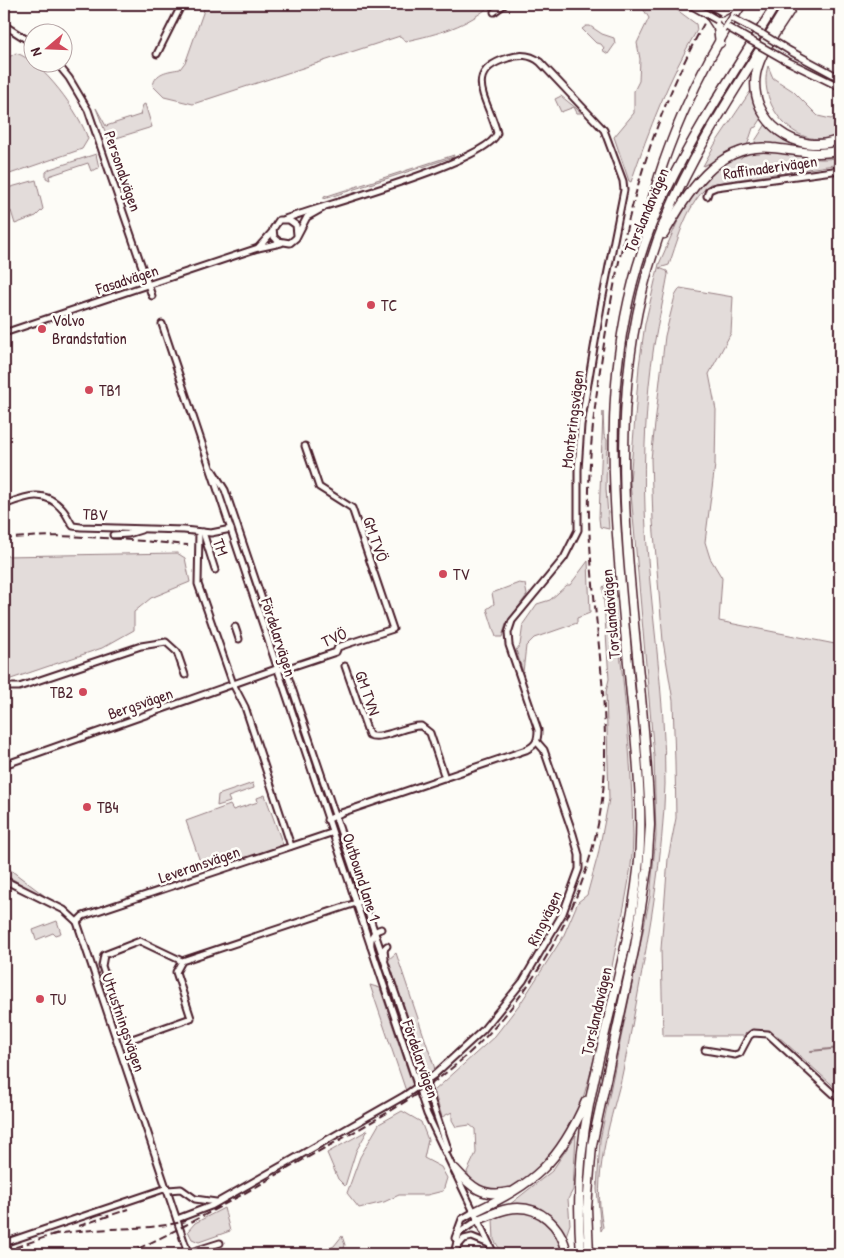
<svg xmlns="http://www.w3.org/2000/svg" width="844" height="1258" viewBox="0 0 844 1258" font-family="'Patrick Hand',sans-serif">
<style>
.green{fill:#e3dcda;stroke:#967e82}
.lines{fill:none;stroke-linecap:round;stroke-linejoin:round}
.stream{stroke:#91777b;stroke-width:2}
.minor-casing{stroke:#4a1f2b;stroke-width:9}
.tertiary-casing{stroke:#4a1f2b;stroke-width:9}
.primary-casing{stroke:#4a1f2b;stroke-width:11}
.minor{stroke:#fdfcf7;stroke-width:5}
.tertiary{stroke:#fdfcf7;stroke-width:5.5}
.primary{stroke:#fdfcf7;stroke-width:8}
.rail{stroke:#4a1f2b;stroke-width:2;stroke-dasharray:8 4;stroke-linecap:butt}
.minor-bridge-casing{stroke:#4a1f2b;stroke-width:9;stroke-linecap:butt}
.tertiary-bridge-casing{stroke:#4a1f2b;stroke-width:9;stroke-linecap:butt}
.minor-bridge{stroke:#fdfcf7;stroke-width:5}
.tertiary-bridge{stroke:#fdfcf7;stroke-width:5.5}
.poi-dot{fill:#d1495b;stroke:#fdfcf7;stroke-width:2}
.labels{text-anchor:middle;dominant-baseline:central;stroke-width:5;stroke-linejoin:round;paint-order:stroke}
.street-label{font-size:16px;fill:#4a1f2b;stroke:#fdfcf7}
.poi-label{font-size:16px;fill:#4a1f2b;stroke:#fdfcf7;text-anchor:start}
</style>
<rect width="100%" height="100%" fill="#fdfcf7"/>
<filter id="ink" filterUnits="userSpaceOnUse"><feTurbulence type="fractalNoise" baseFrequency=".02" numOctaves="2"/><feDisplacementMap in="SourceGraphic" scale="10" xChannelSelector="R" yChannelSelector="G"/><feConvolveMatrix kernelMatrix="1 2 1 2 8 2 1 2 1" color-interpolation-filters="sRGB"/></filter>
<g filter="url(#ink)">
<g class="green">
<path d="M202 4H492C468 26 438 34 406 41L400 36 193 104 164 97 153 86C155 72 168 71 180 69L186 61 204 10Z"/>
<path d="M640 4H669L696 24 697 30C669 78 649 129 631 182L629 181 614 137 634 113V91L639 81 640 59 637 43 649 18Z"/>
<polygon points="586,26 590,26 602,34 614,38 615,44 608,54 602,50 604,48 601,44 596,43 582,29"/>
<path d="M16 53C42 61 80 113 88 139L82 149 4 176V60Z"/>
<path d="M768 66 773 78 793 91 818 116 831 119 840 114V133C799 156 756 106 768 66Z"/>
<polygon points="752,89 754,101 762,118 756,127 753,128 747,146 703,166 715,144"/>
<polygon points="561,96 582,113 577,113 574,107 561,112 555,99"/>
<polygon points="145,104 152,127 110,140 108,139 96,108 106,126 140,115 143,105"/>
<polygon points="766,124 776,135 791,143 790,146 756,145 755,141"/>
<path d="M758 151C786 151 812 164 840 157V164L710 184C687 204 679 236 669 265L659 268 667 271 668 274C664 298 658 322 654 345 646 399 643 455 645 509 648 601 666 692 665 784 663 857 650 928 637 999 632 1026 627 1053 621 1080 609 1127 592 1177 603 1227L601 1231 597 1189 600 1140 650 897 656 836 654 756 630 482 639 366 645 324 659 264 677 223 698 185 720 166 737 158H741L743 155Z"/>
<polygon points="96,154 99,168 91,171 88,163 49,176 50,180 46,178 46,172 50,169"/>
<polygon points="454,155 453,157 324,199 324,197"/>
<polygon points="36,180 43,209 36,216 15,224 11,211 7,212 4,203 4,189"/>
<polygon points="680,288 733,297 731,333 709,374 716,410 715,465 705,542 710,558 722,578 719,621 840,645 840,1092 778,1036 663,1036 661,949 668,859 676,818 675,762 673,701 663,641 653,521 651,459 665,336 675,296"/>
<polygon points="603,412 604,435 607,440 606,489 609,529 600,527 599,518"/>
<polygon points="177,553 185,558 190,582 151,598 134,612 134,630 102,648 5,681 4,556"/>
<polygon points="588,561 590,613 577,618 577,623 534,638 526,646 523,672 516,650 520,645 523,624 537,604 550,600 567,585 570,585"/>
<polygon points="519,583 525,584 527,595 506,624 502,637 496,637 487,609 494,604 492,593"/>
<path d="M606 584H612C622 667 632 752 633 836 633 873 621 919 614 956 604 1008 597 1064 577 1114 567 1138 541 1175 517 1186 506 1192 485 1189 473 1185L467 1172 476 1153 475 1129 470 1125 456 1127 452 1120V1112L442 1117 434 1091 495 1036 522 1001 563 937 578 902 587 895 598 855 609 799 606 692 609 679 603 587Z"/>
<polygon points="253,783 254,788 228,797 230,802 217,806 218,795"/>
<polygon points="265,795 283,845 204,873 186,821 230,805 233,810 258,802 257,798"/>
<polygon points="4,865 45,896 45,898 4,874"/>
<polygon points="57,921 61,933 55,935 53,933 36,940 33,930"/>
<polygon points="396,953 435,1069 428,1074 388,960"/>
<polygon points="370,985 380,988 413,1086 406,1091"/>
<polygon points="402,1111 421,1122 428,1140 424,1158 441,1167 447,1178 443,1191 427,1195 399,1195 384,1202 359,1208 347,1193 360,1157 379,1124"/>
<polygon points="368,1130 356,1151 345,1186 338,1179 327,1153"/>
<path d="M576 1135 573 1190 568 1199 570 1224 566 1236C554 1213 534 1203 509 1205L552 1171Z"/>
<polygon points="224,1208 230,1231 199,1242 192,1239 188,1231 195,1223"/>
<path d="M507 1212C541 1212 555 1220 564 1254H503L494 1240 493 1219Z"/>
<polygon points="342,1236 345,1245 342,1254 318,1254 334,1246"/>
</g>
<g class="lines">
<polyline class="stream" points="811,1051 840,1048"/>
<g class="minor-casing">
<g id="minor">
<polyline points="494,12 505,4"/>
<polyline points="4,25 32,43"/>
<polyline points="157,54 182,4"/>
<polyline points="56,62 69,78 88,110 152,296"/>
<polyline points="707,196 709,190 716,187 840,170"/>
<path d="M285 219C317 207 491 161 497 133 490 102 460 72 508 58 520 54 530 54 540 62L604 130 623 181 624 190 601 306 581 425 578 470V530L564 558 512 621 508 633 509 645 538 730C538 741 536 745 526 750L341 813 327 820"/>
<polyline points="297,235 296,225 289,220 279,220 273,229 274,237 278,241 290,243 296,238 307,217 323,208"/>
<polyline points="258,248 273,231"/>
<polyline points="162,324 427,1114 494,1254"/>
<polyline points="4,333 258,248 281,243"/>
<polyline points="213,471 225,490 448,1149"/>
<path d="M4 505C25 497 44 488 62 509 67 514 69 521 73 526L81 527 184 530 211 533 231 529"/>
<polyline points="199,532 198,584 233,684 245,707 291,846"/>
<polyline points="203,532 215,570"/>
<polyline points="113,535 128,534 141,530"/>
<polyline points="235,627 239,639"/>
<path d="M345 666 369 735C381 741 406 725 421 726L430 733 445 778"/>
<polyline points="4,687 19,687 141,646 166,642 177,652 185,675"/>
<polyline points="4,765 276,669 285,669 336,652 338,647 393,629 352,508 319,487 305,446"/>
<polyline points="4,880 64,910 77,922 188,1253"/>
<polyline points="77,922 83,916 331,833"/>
<path d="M371 947C370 938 373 931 381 929"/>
<polyline points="385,959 384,949 387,946"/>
<polyline points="182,961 140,941 104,955 102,966 124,1033 128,1038 132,1039 191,1018 176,972 182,961 365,900"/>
<polyline points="705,1050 735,1055 740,1053 749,1036 753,1033 768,1034 840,1100"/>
<polyline points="434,1075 483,1030 523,981 563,913 579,869 579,855 573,834 544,750 537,742"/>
<polyline points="168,1190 181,1189 195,1199 216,1202"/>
<polyline points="177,1219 211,1206 404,1096"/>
<polyline points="455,1238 462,1219 474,1212"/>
<polyline points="4,1243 167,1188"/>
<polyline points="456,1248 464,1239 472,1237 489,1244"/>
<polyline points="185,1254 220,1243"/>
<polyline points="454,1254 459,1233 478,1220"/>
</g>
</g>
<g class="tertiary-casing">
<g id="tertiary">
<polyline points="790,51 840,78"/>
<polyline points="785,60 840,87"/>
</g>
</g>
<g class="primary-casing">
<g id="primary">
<path d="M794 4C781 26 761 49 756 74 748 121 798 158 840 139"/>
<polyline points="722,12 737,4"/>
<polyline points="710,16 718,28 720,43"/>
<path d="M645 234C657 159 700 68 742 4"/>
<path d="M664 234C687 194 717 142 772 148 796 150 816 157 840 150"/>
<path d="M455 1169C471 1187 483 1198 509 1192"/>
<path d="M474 1212C535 1183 559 1163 586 1101"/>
<path d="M478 1220C488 1216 498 1211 508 1209 539 1203 562 1226 567 1254"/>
<path d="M581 1254C577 1204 579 1154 589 1105 604 1027 629 949 638 870 643 825 639 778 635 733 630 688 626 642 622 597 609 453 603 322 667 189 698 125 739 65 776 4"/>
<path d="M589 1254 587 1208 592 1145 635 946 647 869 650 825C644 623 586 412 666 218 698 142 746 74 788 4"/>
</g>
</g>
<use href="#minor" class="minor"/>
<use href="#tertiary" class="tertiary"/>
<use href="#primary" class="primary"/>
<g class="rail">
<path d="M4 539C65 532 127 540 188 545"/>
<polyline points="79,1226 129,1209"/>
<path d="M51 1235C96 1226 143 1232 186 1221"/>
<polyline points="4,1251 58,1233"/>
<path d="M127 1254C187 1226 244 1194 301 1161 370 1123 439 1089 493 1029 560 955 605 855 605 755 606 666 587 579 589 490 590 434 598 380 607 325 626 211 656 104 715 4"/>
</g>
<g class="minor-bridge-casing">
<polyline id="minor-bridge" points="404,1096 434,1075"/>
</g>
<g class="tertiary-bridge-casing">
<g id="tertiary-bridge">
<polyline points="689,4 717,20"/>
<polyline points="708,4 722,12"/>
<polyline points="732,18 762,34"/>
<polyline points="727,27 785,60"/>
<polyline points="764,35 790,51"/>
</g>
</g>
<use href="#minor-bridge" class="minor-bridge"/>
<use href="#tertiary-bridge" class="tertiary-bridge"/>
</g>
</g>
<g class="poi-dot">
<circle cx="371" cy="305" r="5"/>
<circle cx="42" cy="329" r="5"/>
<circle cx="89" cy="390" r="5"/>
<circle cx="443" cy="574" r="5"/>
<circle cx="83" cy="692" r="5"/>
<circle cx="87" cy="807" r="5"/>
<circle cx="40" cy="999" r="5"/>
</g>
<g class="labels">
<g class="street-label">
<text transform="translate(770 167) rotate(-8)">Raffinaderivägen</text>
<text transform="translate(123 171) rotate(71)">Personalvägen</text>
<text transform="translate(646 210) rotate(-67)">Torslandavägen</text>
<text transform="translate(127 279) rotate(-18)">Fasadvägen</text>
<text transform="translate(572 419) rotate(-83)">Monteringsvägen</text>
<text transform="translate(95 514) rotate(3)">TBV</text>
<text transform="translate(376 539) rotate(71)">GM TVÖ</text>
<text transform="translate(221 547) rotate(71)">TM</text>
<text transform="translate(610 614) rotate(-95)">Torslandavägen</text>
<text transform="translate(279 637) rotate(72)">Fördelarvägen</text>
<text transform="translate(334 637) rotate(-24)">TVÖ</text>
<text transform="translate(368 693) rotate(71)">GM TVN</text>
<text transform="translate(140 703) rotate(-19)">Bergsvägen</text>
<text transform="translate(199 864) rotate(-19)">Leveransvägen</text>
<text transform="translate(362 877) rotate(72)">Outbound lane 1</text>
<text transform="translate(544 918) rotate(-64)">Ringvägen</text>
<text transform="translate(596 1011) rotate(-77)">Torslandavägen</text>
<text transform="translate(124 1022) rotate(71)">Utrustningsvägen</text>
<text transform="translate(421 1059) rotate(71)">Fördelarvägen</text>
</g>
<g class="poi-label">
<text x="381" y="305">TC</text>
<text x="52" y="320">Volvo<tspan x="52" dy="18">Brandstation</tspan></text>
<text x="99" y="390">TB1</text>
<text x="453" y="574">TV</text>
<text x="73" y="692" text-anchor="end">TB2</text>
<text x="97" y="807">TB4</text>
<text x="50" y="999">TU</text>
</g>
</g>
<rect width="844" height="1258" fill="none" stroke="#fdfcf7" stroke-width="20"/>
<rect x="10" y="10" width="824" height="1238" fill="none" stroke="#4a1f2b" stroke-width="2" filter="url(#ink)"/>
<g transform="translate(48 48) rotate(251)"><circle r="24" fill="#fdfcf7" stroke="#b5a4a5"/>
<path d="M0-4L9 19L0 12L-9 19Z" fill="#d1495b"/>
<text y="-8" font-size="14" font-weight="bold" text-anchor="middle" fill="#4a1f2b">N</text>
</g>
</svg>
